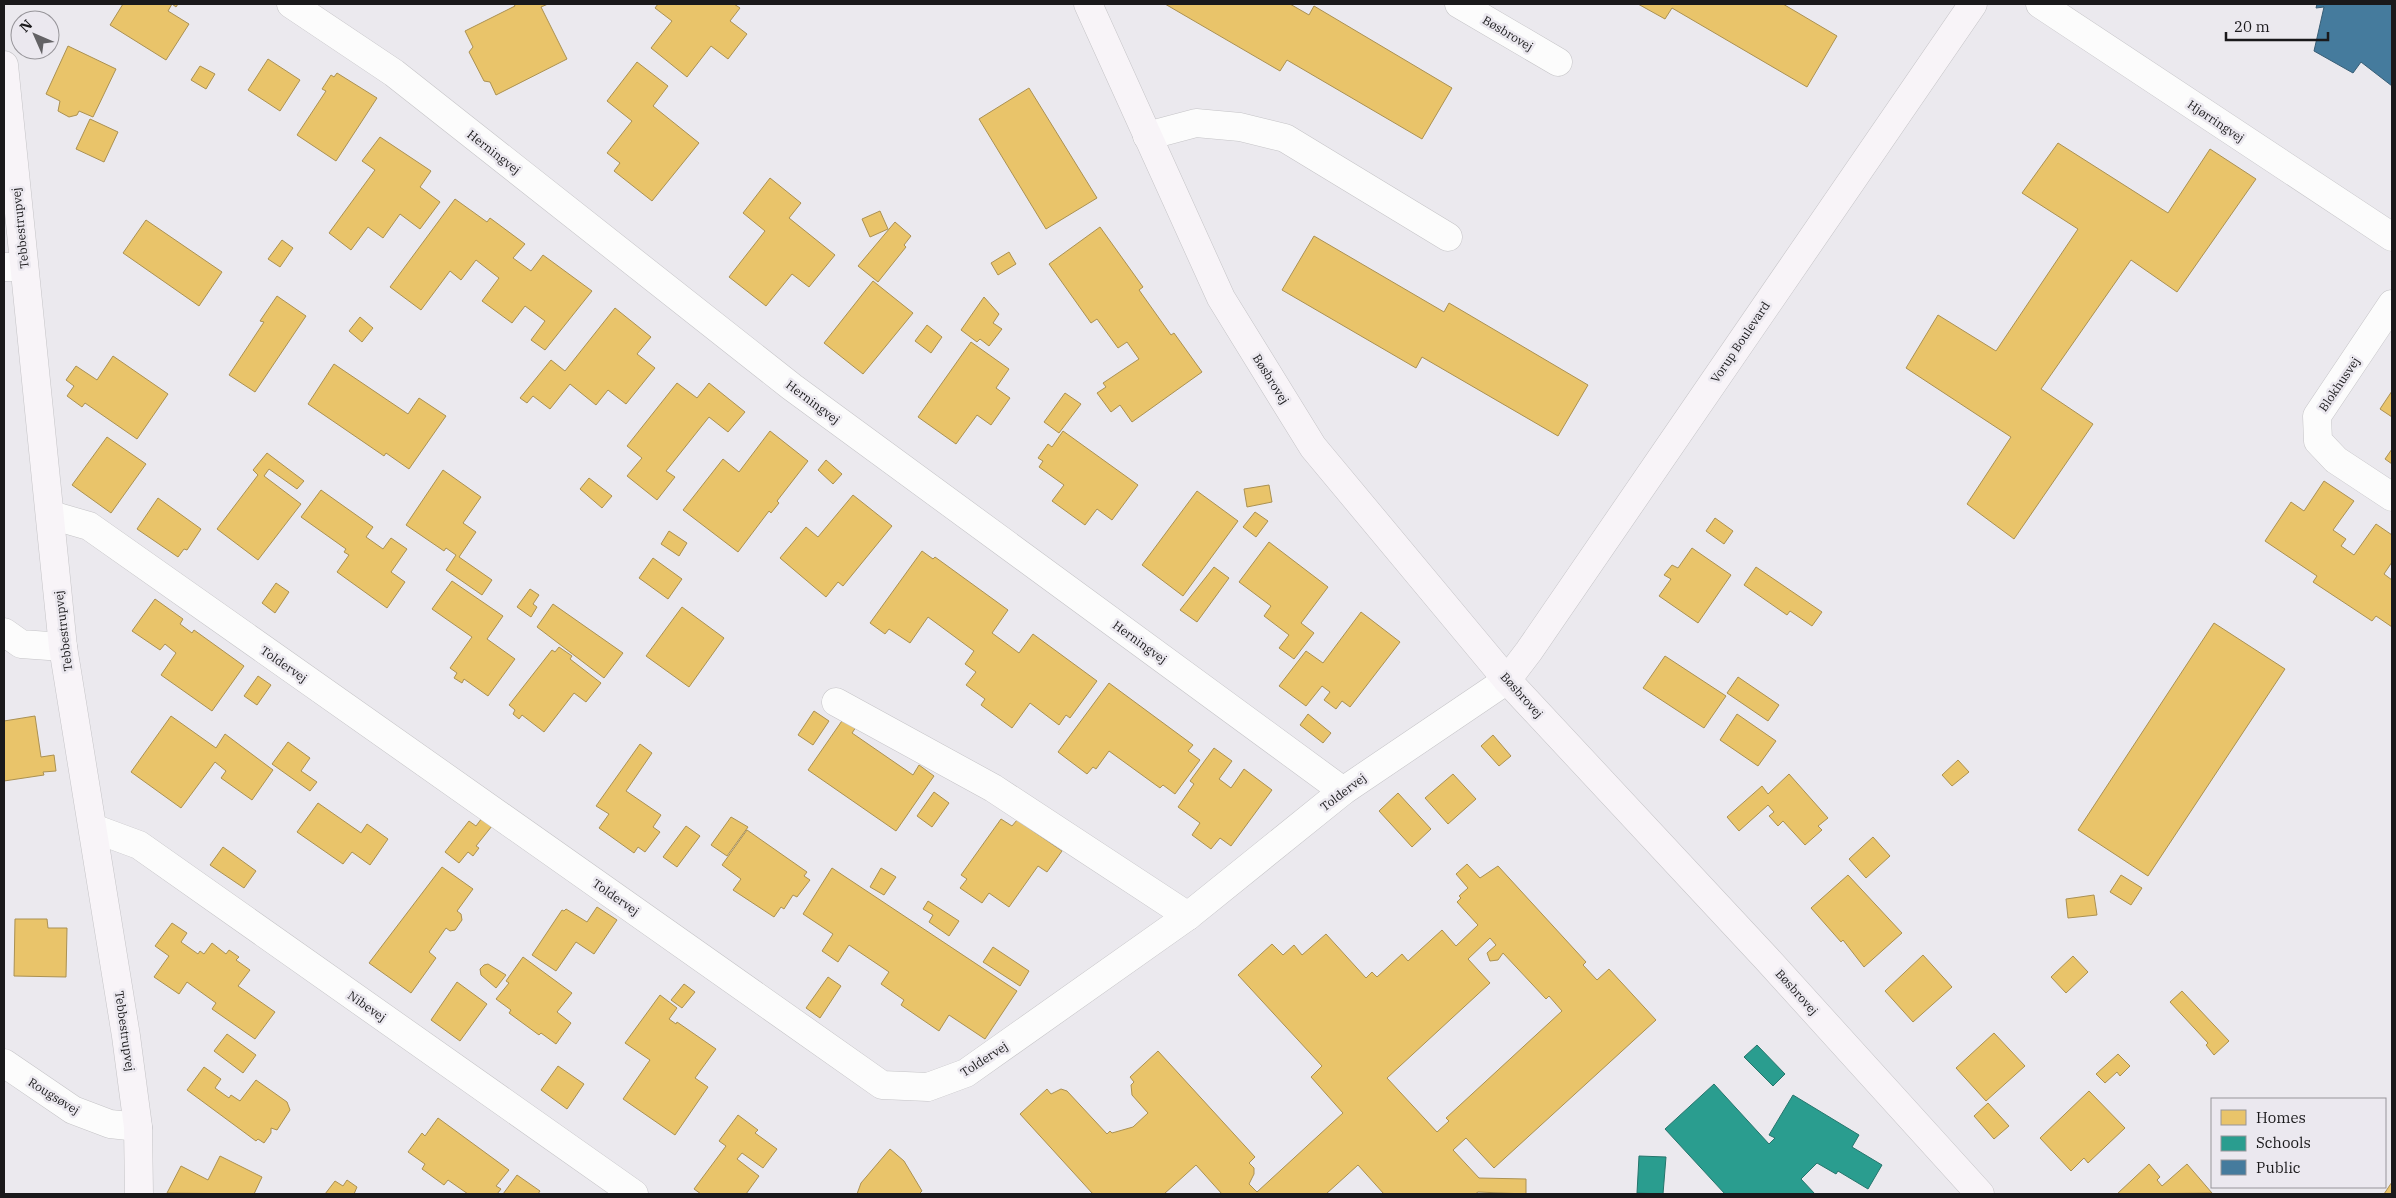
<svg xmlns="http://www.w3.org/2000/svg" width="2396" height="1198" viewBox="0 0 2396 1198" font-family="'IBM Plex Serif',serif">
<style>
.homes{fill:#e9c46a;stroke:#ab9152;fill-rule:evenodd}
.schools{fill:#2a9d8f;stroke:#25756c}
.public{fill:#457b9d;stroke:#385e76}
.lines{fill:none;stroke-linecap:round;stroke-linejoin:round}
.street-casing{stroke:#c5c4c7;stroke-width:29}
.secondary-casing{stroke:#c5c4c7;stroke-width:29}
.street{stroke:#fcfcfc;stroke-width:28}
.secondary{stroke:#f8f4f8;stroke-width:28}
.labels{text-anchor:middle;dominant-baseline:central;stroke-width:5;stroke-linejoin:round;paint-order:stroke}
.street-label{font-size:12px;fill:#1a191b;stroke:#ebe8ef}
</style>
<rect width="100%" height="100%" fill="#ebe9ee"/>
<g class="homes">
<polygon points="123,4 178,4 176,7 172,4 168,11 189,24 166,60 110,25"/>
<polygon points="514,4 548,4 541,7 567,59 496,95 490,82 484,81 469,52 473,47 465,31 515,6"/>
<polygon points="658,4 734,4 740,8 730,21 747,34 728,59 711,46 687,77 651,48 672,21 655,8"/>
<polygon points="1165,4 1290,4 1309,15 1314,6 1452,88 1422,139 1287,60 1280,71"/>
<polygon points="1638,4 1783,4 1837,36 1807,87 1672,8 1665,19"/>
<polygon points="68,46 116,69 93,117 79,111 77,115 69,117 58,111 60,101 46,94"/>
<polygon points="268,59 300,80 280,111 248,90"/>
<polygon points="637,62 668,86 653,106 699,143 652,201 614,171 620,163 607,153 632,121 607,101"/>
<polygon points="200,66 215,74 206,89 191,80"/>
<polygon points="337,73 377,98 336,161 297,135 326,91 322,89 331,75 334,77"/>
<polygon points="1029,88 1097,198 1046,229 979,119"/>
<polygon points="90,119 118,132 104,162 76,149"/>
<polygon points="380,137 431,171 420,187 440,202 420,229 400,214 383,238 368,227 351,250 329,233 375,170 362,161"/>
<polygon points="2058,143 2168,213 2210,149 2256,179 2177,292 2131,260 2041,389 2093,424 2014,539 1967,504 2011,437 1906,368 1938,315 1996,351 2078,229 2022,193"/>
<polygon points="770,178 801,203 789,218 835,255 809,287 792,274 766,306 729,277 765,231 743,213"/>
<polygon points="455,199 487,222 490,218 525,244 513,258 531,271 543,255 592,291 545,350 531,340 545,321 525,306 512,323 482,301 499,278 476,260 461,280 450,271 421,310 390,287"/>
<polygon points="880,211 888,229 870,237 862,219"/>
<polygon points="146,220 222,272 199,306 123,253"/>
<polygon points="895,222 911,236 904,245 906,247 878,282 858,266"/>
<polygon points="1100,227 1143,287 1139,290 1171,335 1174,333 1202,372 1132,422 1120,405 1111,412 1097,393 1106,387 1103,383 1139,359 1127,342 1118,348 1097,319 1091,323 1049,264"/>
<polygon points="1314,236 1444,312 1449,303 1588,385 1558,436 1422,357 1416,368 1282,290"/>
<polygon points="282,240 293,248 280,267 268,259"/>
<polygon points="1009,252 1016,264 998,275 991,263"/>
<polygon points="873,281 913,313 863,374 824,343"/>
<polygon points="277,296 306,316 255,392 229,375 264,322 260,321"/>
<polygon points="984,297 999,314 993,323 1002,329 989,346 980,339 977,342 961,330"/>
<polygon points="615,308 651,337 637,354 655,368 626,404 608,390 596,405 570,384 550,409 533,396 527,403 520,398 551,360 565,371"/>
<polygon points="360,317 373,328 362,342 349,331"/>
<polygon points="927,325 942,337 931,353 915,341"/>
<polygon points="971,342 1009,369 996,388 1010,398 991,425 977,415 956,444 918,417"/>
<polygon points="113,356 168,394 137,439 85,403 82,407 67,396 74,386 66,380 76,366 97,380"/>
<polygon points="334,364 408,414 419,398 446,416 409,469 386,453 384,456 308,404"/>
<polygon points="677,383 697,398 709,383 745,412 728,432 709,417 666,471 675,477 657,500 627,476 642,458 627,446"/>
<polygon points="2392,391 2392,417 2380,409"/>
<polygon points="1065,393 1081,404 1059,433 1044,422"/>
<polygon points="770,431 808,461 777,501 779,503 771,513 769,511 738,552 683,510 723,459 739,472"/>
<polygon points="1063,431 1138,485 1112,520 1097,509 1085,525 1052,501 1064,485 1039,467 1043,461 1038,458 1048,444 1052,447"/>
<polygon points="107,437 146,464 111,513 72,485"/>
<polygon points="2392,449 2392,464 2385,459"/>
<polygon points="267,453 304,481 297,489 269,469 264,476 301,504 258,560 217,529 258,475 253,470"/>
<polygon points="826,460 842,474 833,484 818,470"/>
<polygon points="443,470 481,497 463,523 476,532 459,557 492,580 482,595 446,570 456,555 446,548 444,551 406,525"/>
<polygon points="589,478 612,496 602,508 580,489"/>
<polygon points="2324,481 2354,501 2333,530 2346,539 2341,546 2354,555 2376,524 2392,535 2392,562 2384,574 2392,580 2392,627 2376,616 2372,621 2313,582 2317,576 2265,541 2291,502 2304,511"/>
<polygon points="1269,485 1272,502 1247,507 1244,489"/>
<polygon points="321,490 373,527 366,537 383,549 391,538 407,549 391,572 405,582 387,608 337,572 349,555 344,552 346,549 301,517"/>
<polygon points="1197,491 1238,521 1183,596 1142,565"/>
<polygon points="853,495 892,526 843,586 838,582 826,597 780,558 806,527 818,537"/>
<polygon points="158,498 201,529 187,550 184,549 178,557 137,529"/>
<polygon points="1255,512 1268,521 1256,537 1243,527"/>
<polygon points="1715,518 1733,531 1724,544 1706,531"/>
<polygon points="669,531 687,543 679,556 661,544"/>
<polygon points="1269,542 1328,587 1301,623 1314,633 1294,659 1279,648 1289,635 1264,616 1271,606 1239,582"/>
<polygon points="1692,548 1731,575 1698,623 1659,596 1671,579 1664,575 1672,565 1678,568"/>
<polygon points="922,551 933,559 935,557 1008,610 992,633 1019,653 1033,634 1097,681 1070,718 1066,715 1059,725 1030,703 1012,728 981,705 985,699 966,685 976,672 965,664 974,651 928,617 910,643 889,629 885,634 870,623"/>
<polygon points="653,558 682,579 668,599 639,578"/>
<polygon points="1214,567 1229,578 1197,622 1180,610"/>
<polygon points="1756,567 1822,612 1812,626 1790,611 1787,615 1744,585"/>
<polygon points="452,581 503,616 487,639 515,659 488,696 464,679 462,683 454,678 457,673 450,668 472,637 432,609"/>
<polygon points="276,583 289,592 275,613 262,603"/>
<polygon points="530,589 539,595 533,604 537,607 531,617 517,607"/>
<polygon points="155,599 183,619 180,624 192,633 194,630 244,666 212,711 161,675 176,653 165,644 160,650 132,631"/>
<polygon points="553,604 623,653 604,678 537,627"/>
<polygon points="682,607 724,638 689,687 646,656"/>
<polygon points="1361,612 1400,642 1350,707 1342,701 1336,709 1324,700 1330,692 1322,686 1306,706 1279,686 1306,651 1323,663"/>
<polygon points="2214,623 2285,669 2148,876 2078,830"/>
<polygon points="559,647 572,656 570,659 601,683 586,702 574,693 544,732 522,715 519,719 513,714 515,710 509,705 552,650 555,652"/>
<polygon points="1665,656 1726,696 1704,728 1643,688"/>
<polygon points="258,676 271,685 257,705 244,696"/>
<polygon points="1738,677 1779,705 1768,721 1727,693"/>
<polygon points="1109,683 1193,745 1188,751 1200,760 1175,794 1163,785 1160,788 1109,751 1096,769 1093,767 1087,774 1058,752"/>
<polygon points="814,711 829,721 813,745 798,735"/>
<polygon points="1308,714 1331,733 1323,743 1300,725"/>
<polygon points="1737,714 1776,741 1758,766 1720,740"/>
<polygon points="846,715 858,724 852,733 913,775 919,765 934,776 896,831 808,770"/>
<polygon points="35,716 41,757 54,755 56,771 43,772 44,775 4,781 4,721"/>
<polygon points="171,716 216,748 225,734 273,770 252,800 221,778 226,771 215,762 181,808 131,772"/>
<polygon points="1493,735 1511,756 1499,766 1481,746"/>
<polygon points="288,742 310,758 301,771 317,782 310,791 272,764"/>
<polygon points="640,744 652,753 626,791 661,815 653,827 660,832 645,852 638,847 634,853 599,828 609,814 596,806"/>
<polygon points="1214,748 1232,761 1219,779 1231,788 1244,769 1272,790 1231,846 1220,838 1211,849 1192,835 1200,823 1178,807 1194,784 1190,781"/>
<polygon points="1958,760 1969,772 1952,786 1942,775"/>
<polygon points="1453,774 1476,799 1448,824 1425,798"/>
<polygon points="1789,774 1828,818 1818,826 1822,830 1805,845 1783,821 1778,826 1769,816 1774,812 1768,805 1739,831 1727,817 1762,786 1768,794"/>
<polygon points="934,792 949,803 932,827 917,816"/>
<polygon points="1398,793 1431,829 1412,847 1379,811"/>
<polygon points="318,803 361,833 367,824 388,839 370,865 352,852 343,864 297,832"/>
<polygon points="731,817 748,827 727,856 711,845"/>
<polygon points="482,818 492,826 476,846 479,848 473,856 468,852 459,863 445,852 469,821 476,826"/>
<polygon points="1001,819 1012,826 1017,820 1062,851 1047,872 1038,866 1009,907 989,893 982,903 960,888 967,879 961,875"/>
<polygon points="686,826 700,836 677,867 663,857"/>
<polygon points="747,830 807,872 804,876 810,880 797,897 793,895 784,909 781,907 774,917 733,890 741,879 722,865"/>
<polygon points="1873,837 1890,856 1866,878 1849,859"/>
<polygon points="223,847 256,871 244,888 210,865"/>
<path d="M1467 864 1480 878 1498 866 1586 962 1583 965 1597 980 1609 969 1656 1020 1494 1168 1466 1138 1453 1150 1479 1178 1526 1179V1194L1478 1192 1475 1194H1384L1358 1165 1326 1194H1222L1196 1165 1164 1194H1093L1020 1114 1047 1089 1051 1094 1061 1089 1067 1091 1107 1134 1110 1131 1112 1133 1133 1127 1148 1113 1132 1095 1131 1085 1134 1082 1130 1077 1158 1051 1255 1157 1249 1163 1254 1168V1174L1249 1184 1257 1192 1343 1113 1311 1077 1322 1066 1238 975 1272 944 1283 955 1294 945 1302 955 1326 934 1366 978 1372 972 1377 977 1402 954 1408 961 1442 930 1456 946 1478 925 1457 902 1461 898 1459 896 1468 888 1456 874ZM1490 938 1496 945 1487 953 1490 961 1498 960 1503 953 1546 999 1549 996 1562 1011 1446 1118 1449 1121 1437 1132 1387 1078 1490 983 1468 959Z"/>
<polygon points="442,867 473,889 457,911 461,914 462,920 455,930 450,931 446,928 429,952 436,958 411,993 369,963"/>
<polygon points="832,868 1017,991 985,1039 949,1015 939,1031 901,1005 904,1000 881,984 889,972 849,945 838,962 822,951 833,934 803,914"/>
<polygon points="881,868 896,877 884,895 870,887"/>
<polygon points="1848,875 1902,933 1864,967 1843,940 1841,942 1811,908"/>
<polygon points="2121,875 2142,888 2131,905 2110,892"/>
<polygon points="2094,895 2097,915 2068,918 2066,899"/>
<polygon points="928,901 959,921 949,936 929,922 933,915 923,909"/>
<polygon points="597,907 617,920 594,954 576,942 556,971 532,955 562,910 564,911 566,909 587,922"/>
<polygon points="15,919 47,919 48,928 67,928 66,977 14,976"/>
<polygon points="172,923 187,933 181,942 198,954 200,951 204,954 212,943 226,954 229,950 239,957 236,960 250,970 238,986 275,1012 255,1039 212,1009 216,1003 187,982 179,994 154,977 169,956 155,946"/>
<polygon points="993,947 1029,971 1020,986 983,962"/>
<polygon points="1923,955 1952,987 1913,1022 1885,991"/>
<polygon points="2073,956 2088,972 2066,993 2051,977"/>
<polygon points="523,957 572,993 557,1012 571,1023 556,1044 541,1033 539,1035 509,1013 511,1010 496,999 509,983 506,981"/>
<polygon points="488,964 506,975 496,988 481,975 480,969 484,965"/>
<polygon points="828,977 841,986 820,1018 806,1008"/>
<polygon points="457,982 487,1004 460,1041 431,1020"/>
<polygon points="684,984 695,992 682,1008 671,1000"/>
<polygon points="2182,991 2229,1041 2214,1055 2206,1045 2208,1043 2170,1002"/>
<polygon points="660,995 677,1008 669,1019 676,1024 677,1022 716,1049 695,1078 708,1087 675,1135 623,1099 650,1060 625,1043"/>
<polygon points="1994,1033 2025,1066 1986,1101 1956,1068"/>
<polygon points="227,1034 256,1055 243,1073 214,1051"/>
<polygon points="2118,1054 2130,1066 2120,1076 2117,1072 2105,1083 2096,1074"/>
<polygon points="558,1066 584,1084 567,1109 541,1090"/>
<polygon points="204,1067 221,1079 215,1088 229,1098 231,1095 240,1101 256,1080 287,1102 290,1110 277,1130 271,1128 271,1133 264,1143 258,1139 256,1141 187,1090"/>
<polygon points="2089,1091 2125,1128 2088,1163 2084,1158 2071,1171 2040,1138"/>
<polygon points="1988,1103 2009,1126 1994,1139 1974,1116"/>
<polygon points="738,1115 758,1130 755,1133 777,1149 763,1168 742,1153 737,1159 759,1176 746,1194 701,1194 694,1189 726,1146 719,1141"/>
<polygon points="438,1118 509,1170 496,1186 501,1189 497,1194 468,1194 448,1180 444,1185 422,1169 425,1164 408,1152 422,1133 425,1136"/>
<polygon points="890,1149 904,1161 922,1191 919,1194 857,1194 861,1183"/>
<polygon points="220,1156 262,1177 254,1194 167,1193 181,1166 208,1180"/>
<polygon points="2149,1164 2160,1177 2157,1180 2162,1186 2187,1164 2212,1193 2117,1194"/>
<polygon points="517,1175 540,1191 538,1194 503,1194"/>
<polygon points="347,1180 357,1187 354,1194 325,1194 335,1181 343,1186"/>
<polygon points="2392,1182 2392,1194 2384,1194"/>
</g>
<g class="schools">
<polygon points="1757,1045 1785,1074 1773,1086 1744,1057"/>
<polygon points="1714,1084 1769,1144 1775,1138 1769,1135 1793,1095 1859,1135 1852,1147 1882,1165 1868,1189 1838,1171 1836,1174 1817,1163 1801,1179 1815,1194 1725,1194 1665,1129"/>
<polygon points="1639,1156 1666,1157 1663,1194 1637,1193"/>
</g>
<polygon class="public" points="2317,4 2392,4 2392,86 2361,62 2353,73 2314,51 2324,7 2316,8"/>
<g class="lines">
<g class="street-casing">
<g id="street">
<polyline points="291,4 394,73 792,387 1343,791"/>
<polyline points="1459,4 1558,62"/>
<polyline points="2040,4 2392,237"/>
<polyline points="1147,136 1196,123 1240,127 1285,138 1448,237"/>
<polyline points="4,267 23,267"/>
<polyline points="2392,304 2317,416 2318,441 2336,460 2392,497"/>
<polyline points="51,515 89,526 882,1085 928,1087 966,1073 1188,916 1343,791 1507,680"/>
<polyline points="4,632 21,644 63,647"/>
<polyline points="836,702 993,788 1188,916"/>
<polyline points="93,828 139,845 634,1194"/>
<polyline points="4,1063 73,1110 110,1124 138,1127"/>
</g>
</g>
<g class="secondary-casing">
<g id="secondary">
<polyline points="1088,4 1221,298 1313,447 1507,680 1767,959 1980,1194"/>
<polyline points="4,65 63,647 126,1036 138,1127 139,1194"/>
<polyline points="1507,680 1529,651 1973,4"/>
</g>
</g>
<use href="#street" class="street"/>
<use href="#secondary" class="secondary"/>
</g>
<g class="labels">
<g class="street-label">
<text transform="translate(1508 33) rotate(31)">Bøsbrovej</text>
<text transform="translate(2216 121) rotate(34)">Hjørringvej</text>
<text transform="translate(494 152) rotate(38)">Herningvej</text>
<text transform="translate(20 228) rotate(-96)">Tebbestrupvej</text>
<text transform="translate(1740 342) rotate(-56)">Vorup Boulevard</text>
<text transform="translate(1271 379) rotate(58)">Bøsbrovej</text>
<text transform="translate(2339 384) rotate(-56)">Blokhusvej</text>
<text transform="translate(813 402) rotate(37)">Herningvej</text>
<text transform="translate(63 631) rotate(-97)">Tebbestrupvej</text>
<text transform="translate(1140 642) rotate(36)">Herningvej</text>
<text transform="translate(284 664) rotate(35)">Toldervej</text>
<text transform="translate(1522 695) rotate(48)">Bøsbrovej</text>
<text transform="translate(1343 792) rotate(-37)">Toldervej</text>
<text transform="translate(616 897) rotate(35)">Toldervej</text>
<text transform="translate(1797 992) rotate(48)">Bøsbrovej</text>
<text transform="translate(367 1006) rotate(35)">Nibevej</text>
<text transform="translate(125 1031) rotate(82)">Tebbestrupvej</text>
<text transform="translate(984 1059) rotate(-33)">Toldervej</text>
<text transform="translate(54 1096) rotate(32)">Rougsøvej</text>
</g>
</g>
<rect width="2396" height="1198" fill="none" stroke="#1a191b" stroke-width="10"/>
<rect x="2211" y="1098" width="175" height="90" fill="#ebe8ef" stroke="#97959a"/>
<rect x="2221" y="1110" width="25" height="15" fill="#e9c46a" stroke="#97959a"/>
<text x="2256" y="1123" font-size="15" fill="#1a191b">Homes</text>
<rect x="2221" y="1136" width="25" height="15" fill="#2a9d8f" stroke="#97959a"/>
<text x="2256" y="1148" font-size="15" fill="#1a191b">Schools</text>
<rect x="2221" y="1160" width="25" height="15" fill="#457b9d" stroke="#97959a"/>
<text x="2256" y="1173" font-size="15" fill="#1a191b">Public</text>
<g transform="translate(35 35) rotate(315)"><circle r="24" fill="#ebe8ef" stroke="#97959a"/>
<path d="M0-4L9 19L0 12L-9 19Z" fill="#636265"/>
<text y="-8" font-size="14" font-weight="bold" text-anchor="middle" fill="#1a191b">N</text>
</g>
<path d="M2226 32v8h102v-8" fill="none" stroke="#1a191b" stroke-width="2.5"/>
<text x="2234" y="32" font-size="15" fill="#1a191b" stroke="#ebe8ef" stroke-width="4" paint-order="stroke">20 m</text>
</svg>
